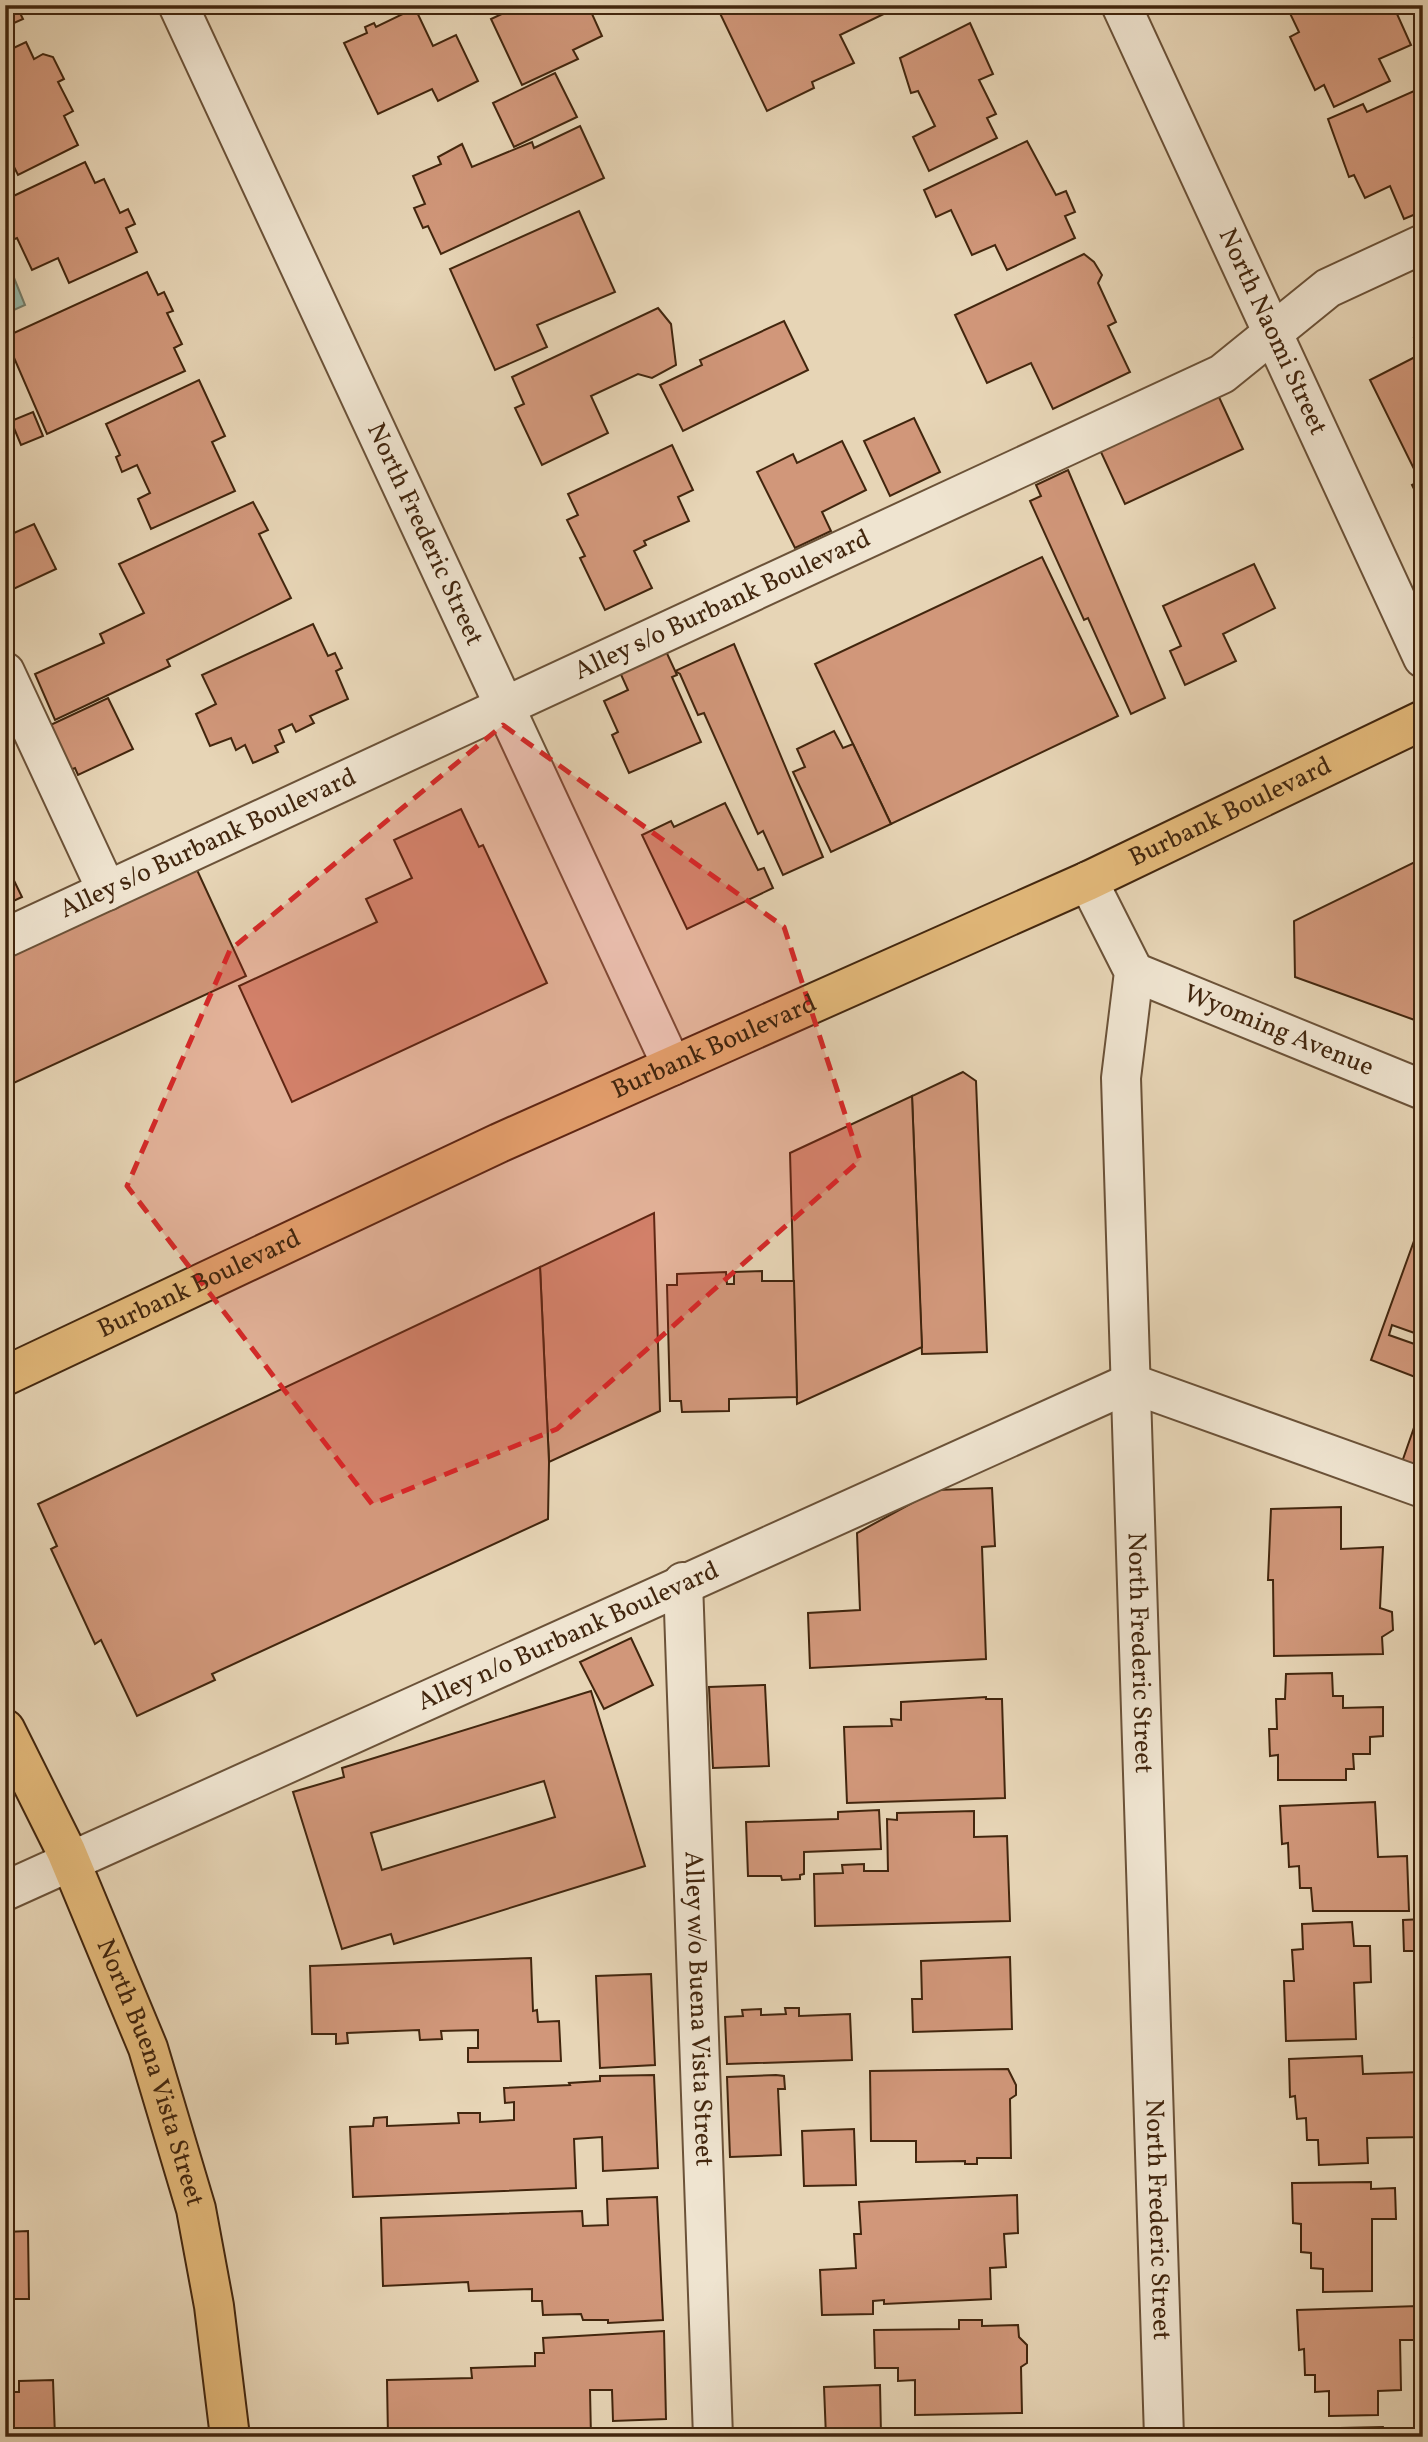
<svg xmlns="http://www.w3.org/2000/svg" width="1428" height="2442" viewBox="0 0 1428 2442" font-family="Vollkorn,serif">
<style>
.water{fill:#97b9ab;stroke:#757e6c;stroke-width:2}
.building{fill:#d1977a;stroke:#42260e;stroke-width:2;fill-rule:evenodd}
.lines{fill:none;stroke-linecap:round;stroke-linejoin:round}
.minor-casing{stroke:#6b5238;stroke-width:42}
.major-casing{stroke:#42260e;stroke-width:42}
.minor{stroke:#efe4d0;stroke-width:38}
.major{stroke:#e4ba7b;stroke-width:38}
.marked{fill:#d62828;fill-opacity:0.2;stroke:#d62828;stroke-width:5;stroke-dasharray:14 9;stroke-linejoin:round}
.labels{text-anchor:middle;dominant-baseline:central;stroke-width:6;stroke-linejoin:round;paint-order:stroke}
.street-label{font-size:26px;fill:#42260e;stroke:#efe4d0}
</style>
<rect width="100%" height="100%" fill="#e7d5b6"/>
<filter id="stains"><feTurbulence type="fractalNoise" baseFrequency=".00286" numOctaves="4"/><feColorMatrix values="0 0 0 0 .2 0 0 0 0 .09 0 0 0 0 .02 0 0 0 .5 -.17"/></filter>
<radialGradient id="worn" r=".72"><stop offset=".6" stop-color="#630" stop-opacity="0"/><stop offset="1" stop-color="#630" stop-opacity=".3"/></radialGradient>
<polygon class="water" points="8,263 25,305 5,314 5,264"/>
<g class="building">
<polygon points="5,5 16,5 23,19 5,27"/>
<polygon points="338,5 355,5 341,12"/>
<polygon points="521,5 588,5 602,36 573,50 578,59 522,85 491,19"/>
<polygon points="716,5 887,5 890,11 840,35 854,63 812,82 814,88 767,111"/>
<polygon points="1286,5 1393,5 1411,45 1379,59 1390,81 1334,107 1324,85 1315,90 1290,37 1299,32"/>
<polygon points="415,8 433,46 456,35 478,81 438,101 432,89 378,114 344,43 367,33 365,27 374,23 376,27"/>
<polygon points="970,23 993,74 979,80 996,114 987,118 997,138 929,171 913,137 935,126 918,91 911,93 900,58"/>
<polygon points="26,42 34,59 43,54 53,57 64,79 58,82 73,111 64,116 78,145 18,175 5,149 5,52"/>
<polygon points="555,73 577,117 514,147 493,103"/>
<polygon points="1423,87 1423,211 1404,219 1390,186 1365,198 1354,175 1349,177 1328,119 1363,104 1367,112"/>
<polygon points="580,126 604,178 441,254 428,226 423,228 414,208 425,204 413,176 441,164 438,157 462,144 472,167 532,142 534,148"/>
<polygon points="1027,141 1056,195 1066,191 1075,212 1065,216 1075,238 1007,270 995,245 972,255 951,210 936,217 924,190"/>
<polygon points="85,162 95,183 104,179 120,213 128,209 135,224 126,228 137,252 69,283 58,258 32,270 17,238 5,243 5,200"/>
<polygon points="579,211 615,292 537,325 547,347 495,370 450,269"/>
<polygon points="1084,254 1094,262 1102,275 1098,283 1116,322 1108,326 1130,372 1053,409 1031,363 987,383 955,315"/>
<polygon points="147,272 158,295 164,292 173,311 167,313 182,344 174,348 185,371 47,434 5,337"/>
<polygon points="658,308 671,324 676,365 652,378 638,374 591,396 608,433 542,465 515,408 524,404 512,377"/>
<polygon points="784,321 808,370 683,431 660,385 702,365 700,360"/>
<polygon points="1423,334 1423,507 1412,485 1420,481 1370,380 1421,354 1414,338"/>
<polygon points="199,380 225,436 212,442 235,491 151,529 138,499 150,493 137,465 122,472 116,457 120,455 106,424"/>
<polygon points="1218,395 1243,449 1125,504 1100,450"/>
<polygon points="33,412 43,436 21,445 11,421"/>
<polygon points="914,418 940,472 890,496 864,441"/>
<polygon points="5,424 13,440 5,443"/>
<polygon points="842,441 866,490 822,512 831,531 795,548 757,472 793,454 797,463"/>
<polygon points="672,445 693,490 678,497 689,521 644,541 646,545 634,551 652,588 605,610 580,558 585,556 567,520 578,515 568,494"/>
<polygon points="1068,470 1165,698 1131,714 1088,618 1084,620 1030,501 1041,496 1036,485"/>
<polygon points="253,502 268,530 259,534 291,598 167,660 170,666 55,720 35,674 104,643 100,634 144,613 119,564"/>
<polygon points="34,524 56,569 7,592 5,537"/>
<polygon points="1042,557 1118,716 891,824 815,664"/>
<polygon points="1254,564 1275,608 1223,634 1236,661 1185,685 1170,651 1181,646 1163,606"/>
<polygon points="313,624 328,656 335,653 342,668 336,671 348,699 310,716 314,723 296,732 292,724 279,730 284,742 275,746 278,752 253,763 245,745 236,750 231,738 210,746 196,714 216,704 202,675"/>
<polygon points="734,644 823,857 783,875 763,831 758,834 704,713 698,715 680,674 675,671"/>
<polygon points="664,647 677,675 672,677 701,742 629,773 612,735 618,732 604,701 628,690 618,668"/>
<polygon points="108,698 133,749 78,775 75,768 65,772 44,728"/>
<polygon points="834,731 843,748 853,744 891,824 831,852 793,772 805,767 797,749"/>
<polygon points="725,803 758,870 764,868 773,888 687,929 642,835 671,821 674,827"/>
<polygon points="461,809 479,847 483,845 547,983 292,1102 239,986 377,922 366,899 412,878 394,840"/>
<polygon points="1423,858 1423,1023 1295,977 1294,921"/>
<polygon points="5,862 22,897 5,905"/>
<polygon points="197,870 246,976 5,1087 5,959"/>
<polygon points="963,1072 976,1081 987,1352 922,1354 912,1096"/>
<polygon points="912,1096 922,1347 797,1404 790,1153"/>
<polygon points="654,1213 660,1411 549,1462 540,1267"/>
<polygon points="1423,1216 1423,1336 1392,1325 1389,1335 1423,1347 1423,1380 1371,1360"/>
<polygon points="540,1267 549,1462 548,1519 212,1674 215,1680 137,1716 101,1640 95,1644 51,1549 57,1546 38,1504"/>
<polygon points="762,1271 762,1281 794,1281 797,1397 729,1399 729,1411 682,1412 681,1401 670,1401 667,1285 677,1285 677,1274 726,1272 727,1284 734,1284 734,1272"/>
<polygon points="1417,1419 1423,1421 1423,1469 1402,1462"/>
<polygon points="992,1488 995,1546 982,1547 986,1659 810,1668 808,1613 860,1610 857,1533 936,1490"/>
<polygon points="1341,1507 1341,1549 1383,1547 1380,1608 1392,1612 1393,1630 1382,1637 1383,1654 1274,1656 1273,1580 1268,1580 1271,1509"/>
<polygon points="631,1638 653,1685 604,1709 580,1662"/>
<polygon points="1332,1673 1333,1696 1343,1696 1343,1708 1383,1707 1383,1736 1370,1737 1370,1754 1353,1754 1354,1769 1346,1769 1346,1780 1278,1780 1278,1755 1270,1756 1269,1729 1277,1729 1276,1699 1285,1699 1286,1674"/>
<polygon points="765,1685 769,1766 713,1768 709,1687"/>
<path d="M591 1691 645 1866 394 1944 391 1934 342 1949 293 1792 344 1777 342 1768ZM544 1781 555 1817 382 1870 371 1833Z"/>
<polygon points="986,1697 986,1699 1002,1699 1005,1798 847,1803 844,1727 892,1726 891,1719 901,1720 901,1702"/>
<polygon points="1375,1802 1378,1857 1407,1856 1409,1911 1313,1911 1311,1888 1300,1888 1299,1866 1289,1867 1288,1843 1282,1844 1280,1806"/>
<polygon points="879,1810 881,1849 804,1852 804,1874 800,1875 800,1879 782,1880 781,1876 748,1876 746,1822 838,1819 838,1812"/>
<polygon points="974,1811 974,1837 1007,1836 1010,1921 815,1926 814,1874 843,1873 842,1865 864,1864 864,1871 888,1871 887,1819 897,1820 897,1813"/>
<polygon points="1423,1919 1423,1951 1404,1951 1403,1920"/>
<polygon points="1352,1922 1354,1946 1370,1946 1371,1982 1354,1983 1356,2039 1286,2041 1284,1981 1294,1981 1292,1950 1303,1949 1302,1924"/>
<polygon points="1010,1957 1012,2029 913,2032 912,1999 922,1999 921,1961"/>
<polygon points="531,1958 533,2011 537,2010 538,2022 559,2021 561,2061 468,2062 468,2048 478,2048 478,2030 441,2031 442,2039 420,2040 419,2030 347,2033 348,2043 336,2044 336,2034 312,2034 310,1966"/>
<polygon points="651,1974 655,2065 600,2068 596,1976"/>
<polygon points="785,2008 799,2008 799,2016 850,2014 852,2060 727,2064 725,2017 743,2016 742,2010 761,2009 761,2015 786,2014"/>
<polygon points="1362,2056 1363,2074 1422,2072 1423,2137 1367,2138 1368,2163 1319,2165 1318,2140 1307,2140 1306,2118 1297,2119 1295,2096 1290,2097 1289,2059"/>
<polygon points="1008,2069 1016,2085 1016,2095 1010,2099 1011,2158 977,2158 977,2164 965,2164 965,2161 916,2162 916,2141 871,2141 870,2071"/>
<polygon points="654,2075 658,2168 603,2171 602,2137 574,2139 576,2188 353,2197 350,2127 373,2126 374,2118 387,2117 387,2126 459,2123 458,2113 480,2113 480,2122 514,2120 514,2102 505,2103 504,2088 570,2085 569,2083 600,2081 600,2076"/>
<polygon points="776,2075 784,2076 785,2089 778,2089 781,2155 730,2157 727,2077"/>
<polygon points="854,2129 856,2185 804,2186 802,2131"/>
<polygon points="1371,2182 1371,2189 1395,2188 1396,2219 1372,2219 1372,2291 1323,2292 1323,2269 1311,2268 1311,2253 1301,2252 1301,2224 1293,2223 1292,2183"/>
<polygon points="1017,2195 1018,2233 1004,2234 1006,2267 990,2268 991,2299 884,2304 884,2300 873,2301 873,2314 822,2315 820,2270 856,2268 854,2234 861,2234 859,2202"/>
<polygon points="657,2197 663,2320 608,2323 608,2320 583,2320 581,2314 543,2315 542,2301 532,2301 532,2289 469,2291 468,2282 383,2286 381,2218 582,2211 583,2226 608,2225 607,2199"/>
<polygon points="28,2231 29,2299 7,2299 5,2308 5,2232"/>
<polygon points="1418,2306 1419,2340 1400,2340 1401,2390 1378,2391 1378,2415 1329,2416 1329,2391 1315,2392 1315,2375 1305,2375 1304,2349 1299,2350 1297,2310"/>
<polygon points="959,2320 982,2320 982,2326 1018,2325 1019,2337 1027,2345 1027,2363 1021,2367 1022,2413 915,2415 915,2380 898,2381 898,2368 875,2368 874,2330 959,2329"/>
<polygon points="664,2331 666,2419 613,2421 612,2390 590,2390 591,2437 388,2437 387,2380 472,2378 471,2368 535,2366 535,2353 544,2353 543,2338"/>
<polygon points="53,2380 55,2437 5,2437 5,2392 19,2392 19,2381"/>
<polygon points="880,2385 881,2435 826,2437 824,2387"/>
<polygon points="1383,2427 1384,2431 1414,2430 1415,2437 1296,2437 1296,2429"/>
</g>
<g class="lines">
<g class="minor-casing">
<g id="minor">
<path id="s1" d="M178 5 672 1066"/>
<path id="s2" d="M1121 5 1423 658"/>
<polyline points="5,672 107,891"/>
<path id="s3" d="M1088 881 1134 972 1121 1078 1164 2437"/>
<path id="s4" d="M5 938 1222 374 1328 288 1423 244"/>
<path id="s5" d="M1134 972 1423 1090"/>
<polyline points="1130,1383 1423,1488"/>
<path id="s6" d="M683 1582 713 2437"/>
<path id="s7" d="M5 1891 1130 1383"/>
</g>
</g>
<g class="major-casing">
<g id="major">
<path id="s8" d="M5 1376 499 1143 1088 881 1423 720"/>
<path id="s9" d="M5 1729 66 1851 148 2048 196 2209 214 2306 230 2437"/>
</g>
</g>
<use href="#minor" class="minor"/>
<use href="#major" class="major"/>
</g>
<path class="marked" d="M503 725 784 927 860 1160 557 1429 372 1504 127 1186 230 950Z"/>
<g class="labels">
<g class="street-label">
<text stroke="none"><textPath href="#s2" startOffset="360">North Naomi Street</textPath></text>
<text stroke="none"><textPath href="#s1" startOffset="584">North Frederic Street</textPath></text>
<text stroke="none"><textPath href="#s4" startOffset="791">Alley s/o Burbank Boulevard</textPath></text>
<text stroke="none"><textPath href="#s8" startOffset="1349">Burbank Boulevard</textPath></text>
<text stroke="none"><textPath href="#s4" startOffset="224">Alley s/o Burbank Boulevard</textPath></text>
<text stroke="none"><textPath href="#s5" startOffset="156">Wyoming Avenue</textPath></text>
<text stroke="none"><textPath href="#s8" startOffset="782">Burbank Boulevard</textPath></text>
<text stroke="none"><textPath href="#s8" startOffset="215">Burbank Boulevard</textPath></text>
<text stroke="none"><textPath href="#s7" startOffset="618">Alley n/o Burbank Boulevard</textPath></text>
<text stroke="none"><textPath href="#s3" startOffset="784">North Frederic Street</textPath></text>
<text stroke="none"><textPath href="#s6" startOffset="427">Alley w/o Buena Vista Street</textPath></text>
<text stroke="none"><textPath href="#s9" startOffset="374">North Buena Vista Street</textPath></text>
<text stroke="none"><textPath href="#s3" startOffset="1351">North Frederic Street</textPath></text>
</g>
</g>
<rect width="1428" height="2442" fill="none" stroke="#e7d5b6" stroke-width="28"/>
<rect x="7" y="7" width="1414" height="2428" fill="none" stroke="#42260e" stroke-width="3.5"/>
<rect x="14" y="14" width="1400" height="2414" fill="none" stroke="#42260e" stroke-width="2"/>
<rect width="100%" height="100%" filter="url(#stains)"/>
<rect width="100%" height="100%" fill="url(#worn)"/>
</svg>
